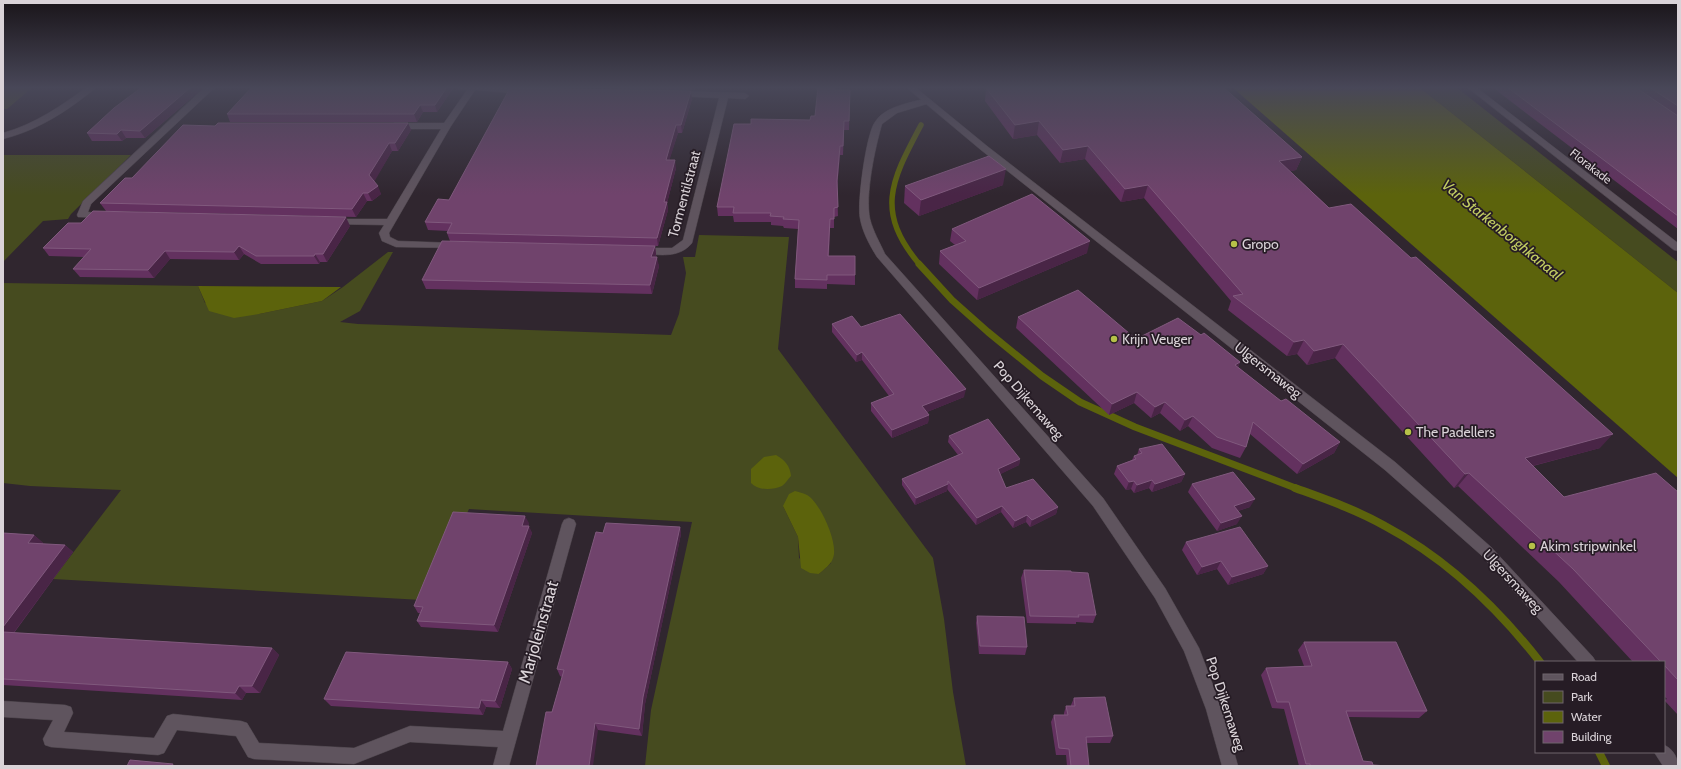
<svg xmlns="http://www.w3.org/2000/svg" width="1681" height="769" viewBox="0 0 1681 769" font-family="Cabin,sans-serif">
<style>
.green{fill:#464b1f;fill-rule:evenodd}
.water{fill:#5c630c}
.lines{fill:none;stroke-linecap:round;stroke-linejoin:round}
.stream-far2{stroke:#5c630c;stroke-width:5.5}
.stream-far1{stroke:#5c630c;stroke-width:7}
.stream{stroke:#5c630c;stroke-width:8}
.minor-casing{stroke:#4a4249;stroke-width:1}
.tertiary-casing{stroke:#4a4249;stroke-width:1}
.minor{fill:#5f545e;fill-rule:evenodd}
.tertiary{fill:#5f545e;fill-rule:evenodd}
.wall{fill:#63315f}
.shaded-wall{fill:#492546}
.building{fill:#70436c;stroke:#80597d}
.poi-dot{fill:#b6c148;stroke:#261c25;stroke-width:1.5}
.labels{text-anchor:middle;dominant-baseline:central;stroke-width:3.5;stroke-linejoin:round;paint-order:stroke}
.far-street-label{font-size:12px;fill:#dad3d8;stroke:#261c25}
.street-label{font-size:14px;fill:#dad3d8;stroke:#261c25}
.poi-label{font-size:14px;fill:#dad3d8;stroke:#261c25;text-anchor:start}
.water-label{font-size:15px;font-style:italic;fill:#c2cd62;stroke:#261c25}
.near-street-label{font-size:17px;fill:#dad3d8;stroke:#261c25}
</style>
<rect width="100%" height="100%" fill="#30262f"/>
<g class="green">
<polygon points="3,87 33,87 7,109 3,109"/>
<polygon points="1419,87 1456,87 1678,262 1678,293"/>
<polygon points="3,155 131,155 71,214 68,219 43,221 3,262"/>
<path d="M699 235 789 237 778 349 933 558 944 619 953 692 966 766H645L651 710 692 522 469 509 453 543 422 600 53 579 121 490 30 486 3 483V283L198 286 205 303 259 314 322 301 343 287 388 252H393L360 311 340 322 358 324 671 335 679 314 686 273 683 257H695ZM783 506 831 563 819 574 799 558 798 537Z"/>
</g>
<g class="water">
<polygon points="1232,87 1419,87 1678,293 1678,478"/>
<polygon points="198,286 341,287 322,301 259,314 234,318 209,311"/>
<path d="M776 455C785 460 790 466 791 476 788 479 785 484 782 486 773 490 758 491 751 483V469L764 457Z"/>
<path d="M795 491C798 492 804 493 807 495 820 502 839 544 833 558 831 565 824 569 819 574L810 573 801 568 798 537 783 506 789 494Z"/>
</g>
<g class="lines">
<path class="stream-far2" d="M920 265C874 211 892 180 921 125"/>
<polyline class="stream-far1" points="919,264 952,300 988,332 1042,376 1080,402 1135,427 1298,489"/>
<g class="stream">
<path d="M1295 488C1325 499 1357 510 1385 526 1447 559 1497 607 1540 662"/>
<polyline points="1599,752 1606,766"/>
</g>
<g class="minor-casing">
<g id="minor">
<polygon points="205,87 217,87 211,91 91,204 88,212 109,214 110,216 109,218 78,217 77,215 83,201"/>
<path d="M457 87C469 87 521 85 528 91L524 94 475 90 451 126 389 233 390 237 398 241 456 243 460 244 461 246 460 248 396 247 382 241 379 233 384 225 329 224 328 222 333 219H387L441 129H394L390 126 394 123H444L467 90 458 89Z"/>
<polygon points="1467,87 1476,87 1678,243 1678,251 1674,250"/>
<path d="M676 91 745 93 749 96 745 99 728 98 692 243C679 259 658 255 640 253L636 252 635 250 636 248H672L683 240 719 98 673 96 672 94 673 92Z"/>
<path d="M927 98 931 101 930 103 897 113 882 124C875 148 865 195 870 219 873 231 880 243 885 254L1103 498 1165 588 1199 648 1222 709 1238 766H1222L1206 709 1184 651 1155 598 1093 506 877 257C870 246 862 231 860 218 857 203 866 134 875 122 885 106 910 103 927 98Z"/>
<polygon points="569,518 574,520 576,524 509,766 493,766 498,747 410,742 354,764 254,759 248,757 236,736 177,730 164,753 158,755 51,747 45,745 43,739 53,720 3,717 3,701 65,705 71,707 73,713 64,732 154,738 167,716 173,714 241,721 247,723 259,743 354,748 410,726 503,731 562,524 564,520"/>
</g>
</g>
<g class="tertiary-casing">
<g id="tertiary">
<path d="M87 87H96C92 92 85 96 79 101 56 118 31 132 3 139V133C35 124 61 106 87 87Z"/>
<polygon points="906,87 915,87 987,146 1395,462 1491,547 1593,657 1596,662 1578,662 1481,555 1385,470 981,150"/>
<path d="M1664 745C1672 748 1678 757 1678 766H1663L1654 752H1664Z"/>
</g>
</g>
<use href="#minor" class="minor"/>
<use href="#tertiary" class="tertiary"/>
</g>
<g class="wall">
<polygon points="142,87 204,87 145,138 126,138 122,141 92,141 87,133"/>
<polygon points="454,87 437,112 423,112 417,122 230,122 227,114"/>
<polygon points="532,87 696,87 695,90"/>
<polygon points="1492,87 1678,87 1678,229"/>
<polygon points="986,88 1302,157 1296,170 1290,171 1329,208 1600,448 1533,466 1564,497 1678,492 1678,715 1664,700 1667,699 1664,696 1664,662 1633,662 1559,582 1458,486 1454,488 1335,358 1307,365 1297,354 1287,356 1228,310 1231,301 1144,198 1121,202 1085,159 1060,163 1037,135 1013,139 985,101"/>
<polygon points="850,90 849,130 844,130 843,155 840,155 837,187 838,216 834,217 834,228 830,228 829,256 855,256 855,285 827,284 827,289 795,288 795,279 798,229 784,228 783,226 771,225 771,222 734,222 733,216 718,216 717,207 751,124 810,120"/>
<polygon points="692,99 682,133 678,133 669,160 676,168 667,203 668,210 658,246 655,246 656,254 655,257 659,266 652,294 426,289 422,280 555,244 450,241 447,233 448,231 428,230 425,222 449,200"/>
<polygon points="408,123 411,130 398,151 392,151 374,181 381,194 372,201 367,201 356,217 106,211 100,203 132,178 215,126"/>
<polygon points="1003,185 919,216 904,203 905,186"/>
<polygon points="350,226 327,262 320,262 319,264 261,264 244,254 239,260 170,259 154,278 80,277 73,269 84,257 49,256 43,248"/>
<polygon points="952,229 1087,253 977,300 939,264 940,251 955,245 950,241"/>
<polygon points="1018,317 1136,339 1201,335 1240,362 1238,367 1281,401 1340,442 1334,453 1297,474 1250,434 1246,447 1240,458 1212,448 1188,426 1180,431 1160,413 1151,418 1134,403 1109,415 1016,328"/>
<polygon points="832,324 861,327 964,397 927,412 929,415 928,423 892,438 871,411 871,403 889,396 862,360 856,362 832,332"/>
<polygon points="949,436 1020,459 1019,465 1000,474 1006,488 1058,507 1056,514 1030,527 1026,522 1013,528 1001,512 976,525 947,489 947,491 915,505 902,485 902,479 958,455 948,442"/>
<polygon points="1139,449 1185,474 1181,482 1152,492 1149,488 1134,493 1131,489 1126,490 1114,474 1117,466 1132,460 1134,456 1137,455"/>
<polygon points="1192,484 1250,507 1238,511 1237,524 1217,531 1188,492"/>
<polygon points="529,523 528,526 532,533 498,632 421,627 417,621 420,613 418,613 414,606"/>
<polygon points="680,527 681,534 645,704 642,736 598,730 552,712 562,677 560,676 557,669 603,533"/>
<polygon points="3,533 34,535 43,543 43,544 65,545 73,552 14,633 272,648 279,655 260,693 246,693 242,700 3,685"/>
<polygon points="1186,542 1268,566 1263,574 1228,585 1217,569 1197,575 1182,550"/>
<polygon points="1024,570 1071,572 1096,615 1093,623 1076,622 1076,624 1027,623 1021,578"/>
<polygon points="977,616 1027,647 1025,655 979,654 976,623"/>
<polygon points="1304,642 1427,711 1419,718 1349,717 1363,761 1373,765 1388,766 1299,766 1284,709 1272,708 1261,675 1266,668 1304,666 1298,650"/>
<polygon points="508,662 512,669 500,708 486,707 483,715 331,706 324,699"/>
<polygon points="1074,698 1113,736 1110,743 1086,743 1089,766 1067,766 1066,755 1056,755 1051,722 1054,715 1064,715 1064,713 1066,706 1071,706 1071,705"/>
</g>
<g class="shaded-wall">
<polygon points="191,87 204,87 145,138 140,131"/>
<polygon points="447,87 454,87 437,112 435,105"/>
<polygon points="691,91 692,99 682,133 681,125"/>
<polygon points="420,105 423,112 417,122 414,114"/>
<polygon points="1039,121 1037,135 1013,139 1015,125"/>
<polygon points="408,123 411,130 398,151 395,143"/>
<polygon points="676,125 678,133 667,168 666,160"/>
<polygon points="121,130 126,138 122,141 117,134"/>
<polygon points="389,143 392,151 373,184 369,175"/>
<polygon points="840,146 840,155 837,190 837,181"/>
<polygon points="1088,146 1085,159 1060,163 1063,150"/>
<polygon points="1302,157 1296,170 1273,175 1279,161"/>
<polygon points="675,160 676,168 667,203 668,210 658,246 657,238 664,202"/>
<polygon points="1006,169 1003,185 919,216 921,200"/>
<polygon points="1148,185 1144,198 1121,202 1125,189"/>
<polygon points="378,186 381,194 372,201 368,193"/>
<polygon points="363,193 367,201 356,217 352,209"/>
<polygon points="346,217 350,226 327,262 323,254"/>
<polygon points="830,219 830,228 828,265 828,256"/>
<polygon points="1090,241 1087,253 977,300 979,288"/>
<polygon points="239,246 244,254 239,260 234,252"/>
<polygon points="655,246 656,254 653,266 651,257"/>
<polygon points="165,251 170,259 154,278 148,270"/>
<polygon points="315,254 320,262 319,264 314,256"/>
<polygon points="657,257 659,266 652,294 650,285"/>
<polygon points="1304,340 1297,354 1287,356 1294,342"/>
<polygon points="1343,344 1335,358 1307,365 1314,351"/>
<polygon points="862,352 862,360 856,362 857,355"/>
<polygon points="1240,362 1236,373 1235,365"/>
<polygon points="966,389 964,397 922,414 922,406"/>
<polygon points="1137,392 1134,403 1109,415 1112,404"/>
<polygon points="1165,402 1160,413 1151,418 1155,407"/>
<polygon points="929,415 928,423 892,438 892,430"/>
<polygon points="1193,416 1188,426 1180,431 1185,420"/>
<polygon points="1613,434 1600,448 1513,471 1525,458"/>
<polygon points="1340,442 1334,453 1297,474 1303,464"/>
<polygon points="1020,459 1019,465 997,476 998,469"/>
<polygon points="1469,473 1458,486 1454,488 1465,474"/>
<polygon points="1185,474 1181,482 1152,492 1155,484"/>
<polygon points="1152,480 1149,488 1134,493 1137,485"/>
<polygon points="1134,481 1131,489 1126,490 1129,482"/>
<polygon points="948,484 947,491 915,505 916,498"/>
<polygon points="1255,499 1250,507 1229,514 1234,506"/>
<polygon points="1002,506 1001,512 976,525 977,518"/>
<polygon points="1058,507 1056,514 1030,527 1032,520"/>
<polygon points="1027,515 1026,522 1013,528 1015,521"/>
<polygon points="525,516 529,523 525,533 522,526"/>
<polygon points="1242,516 1237,524 1217,531 1221,523"/>
<polygon points="529,526 532,533 498,632 494,625"/>
<polygon points="680,527 681,534 645,704 642,736 639,729 643,697"/>
<polygon points="34,535 43,543 37,551 28,543"/>
<polygon points="65,545 73,552 9,639 3,635 3,627"/>
<polygon points="1221,561 1217,569 1197,575 1202,567"/>
<polygon points="1268,566 1263,574 1228,585 1232,577"/>
<polygon points="272,648 279,655 260,693 252,686"/>
<polygon points="508,662 512,669 500,708 495,701"/>
<polygon points="239,686 246,693 242,700 235,693"/>
<polygon points="481,700 486,707 483,715 479,708"/>
<polygon points="595,723 598,730 593,766 589,766"/>
</g>
<g class="building">
<polygon points="142,87 191,87 140,131 121,130 117,134 87,133 114,108"/>
<polygon points="252,87 447,87 435,105 420,105 414,114 227,114"/>
<polygon points="818,87 834,87 835,90 850,90 849,121 844,121 843,146 840,146 837,181 838,207 834,208 834,219 830,219 828,256 855,256 855,275 827,275 827,280 795,279 799,220 783,219 784,217 770,216 771,213 733,213 734,207 717,207 734,124 751,124 751,119 810,120 811,116 815,116"/>
<polygon points="995,87 1223,87 1302,157 1279,161 1329,208 1351,204 1411,258 1416,257 1613,434 1525,458 1564,497 1656,473 1678,492 1678,680 1664,665 1664,662 1661,662 1573,569 1469,473 1465,474 1343,344 1314,351 1304,340 1294,342 1233,296 1243,294 1148,185 1125,189 1088,146 1063,150 1039,121 1015,125 986,88"/>
<polygon points="1507,87 1635,87 1678,116 1678,216"/>
<polygon points="1649,87 1678,87 1678,106"/>
<polygon points="510,88 691,91 681,125 676,125 666,160 675,160 664,202 667,202 657,238 447,233 452,223 425,222 438,199 449,200"/>
<polygon points="218,123 408,123 395,143 389,143 369,175 378,186 368,193 363,193 352,209 100,203 125,178 132,178 183,125 215,126"/>
<polygon points="989,156 1006,169 921,200 905,186"/>
<polygon points="1032,194 1090,241 979,288 940,251 966,241 952,229"/>
<polygon points="93,211 346,217 323,254 315,254 314,256 256,256 239,246 234,252 165,251 148,270 73,269 91,249 43,248 68,223 81,223"/>
<polygon points="442,241 655,246 651,257 657,257 650,285 422,280"/>
<polygon points="1078,290 1136,339 1178,318 1201,335 1204,333 1240,362 1235,365 1281,401 1286,399 1340,442 1303,464 1253,422 1246,447 1217,437 1193,416 1185,420 1165,402 1155,407 1137,392 1112,404 1018,317"/>
<polygon points="900,314 966,389 922,406 929,415 892,430 871,403 894,394 862,352 857,355 832,324 852,316 861,327"/>
<polygon points="988,419 1020,459 998,469 1006,488 1033,479 1058,507 1032,520 1027,515 1015,521 1002,506 977,518 948,481 948,484 916,498 902,479 963,453 949,436"/>
<polygon points="1162,444 1185,474 1155,484 1152,480 1137,485 1134,481 1129,482 1117,466 1136,459 1134,456 1142,453 1139,449"/>
<polygon points="1233,472 1255,499 1234,506 1242,516 1221,523 1192,484"/>
<polygon points="453,512 525,516 522,526 529,526 494,625 417,621 423,607 414,606"/>
<polygon points="606,523 680,527 643,697 639,729 595,723 589,766 536,766 546,712 552,712 564,670 557,669 596,532 603,533"/>
<polygon points="1240,527 1268,566 1232,577 1221,561 1202,567 1186,542"/>
<polygon points="3,533 34,535 28,543 65,545 3,627"/>
<polygon points="1024,570 1071,571 1071,572 1088,573 1096,615 1078,615 1079,617 1030,616"/>
<polygon points="977,616 1024,617 1027,647 980,646"/>
<polygon points="3,632 272,648 252,686 239,686 235,693 3,679"/>
<polygon points="1304,642 1396,642 1427,711 1346,711 1363,761 1372,762 1373,765 1388,766 1310,766 1310,764 1306,764 1289,702 1277,702 1266,668 1312,666"/>
<polygon points="346,652 508,662 495,701 481,700 479,708 324,699"/>
<polygon points="1105,697 1113,736 1086,737 1089,766 1071,766 1069,749 1059,748 1054,715 1068,715 1066,706 1075,706 1074,698"/>
<polygon points="130,760 173,764 172,766 127,766"/>
</g>
<linearGradient id="sky" x2="0" y2="1"><stop stop-color="#1a151a"/><stop offset="0.45" stop-color="#484758"/><stop offset="1" stop-color="#484758" stop-opacity="0"/></linearGradient>
<rect width="1681" height="195" fill="url(#sky)"/>
<g class="poi-dot">
<circle cx="1234" cy="244" r="4"/>
<circle cx="1114" cy="339" r="4"/>
<circle cx="1408" cy="432" r="4"/>
<circle cx="1532" cy="546" r="4"/>
</g>
<g class="labels">
<g class="far-street-label">
<text transform="translate(1591 166) rotate(38)">Florakade</text>
</g>
<g class="street-label">
<text transform="translate(684 194) rotate(-75)">Tormentilstraat</text>
<text transform="translate(1268 370) rotate(38)">Ulgersmaweg</text>
<text transform="translate(1029 400) rotate(49)">Pop Dijkemaweg</text>
<text transform="translate(1513 581) rotate(47)">Ulgersmaweg</text>
<text transform="translate(1226 704) rotate(72)">Pop Dijkemaweg</text>
</g>
<g class="poi-label">
<text x="1242" y="244">Gropo</text>
<text x="1122" y="339">Krijn Veuger</text>
<text x="1416" y="432">The Padellers</text>
<text x="1540" y="546">Akim stripwinkel</text>
</g>
<g class="water-label">
<text transform="translate(1502 230) rotate(39)">Van Starkenborghkanaal</text>
</g>
<g class="near-street-label">
<text transform="translate(538 632) rotate(-74)">Marjoleinstraat</text>
</g>
</g>
<rect width="1681" height="769" fill="none" stroke="#dad3d8" stroke-width="8"/>
<rect x="1535" y="661" width="130" height="92" fill="#261c25" stroke="#6e656d"/>
<rect x="1543" y="674" width="20" height="6" fill="#5f545e" stroke="#6e656d"/>
<text x="1571" y="681" font-size="12" fill="#dad3d8">Road</text>
<rect x="1543" y="691" width="20" height="12" fill="#464b1f" stroke="#6e656d"/>
<text x="1571" y="701" font-size="12" fill="#dad3d8">Park</text>
<rect x="1543" y="711" width="20" height="12" fill="#5c630c" stroke="#6e656d"/>
<text x="1571" y="721" font-size="12" fill="#dad3d8">Water</text>
<rect x="1543" y="731" width="20" height="12" fill="#70436c" stroke="#6e656d"/>
<text x="1571" y="741" font-size="12" fill="#dad3d8">Building</text>
</svg>
